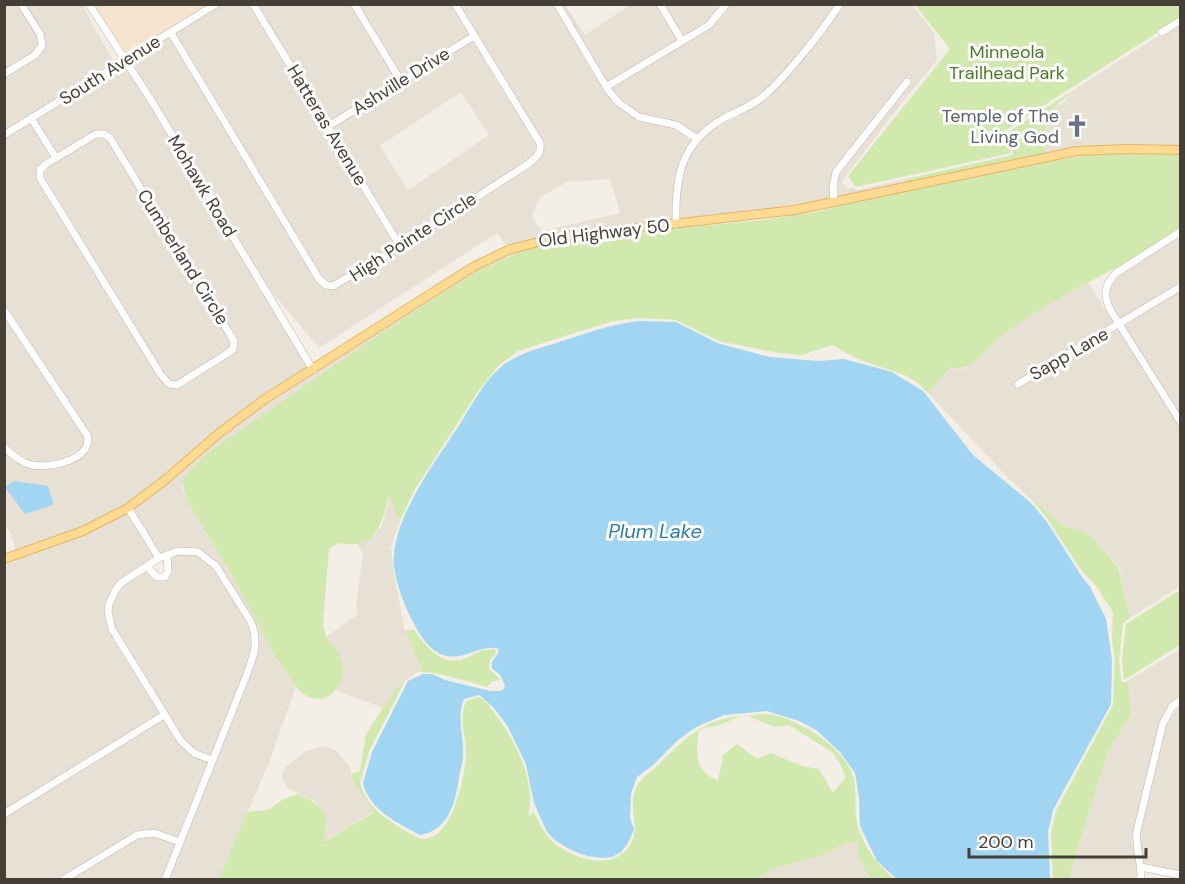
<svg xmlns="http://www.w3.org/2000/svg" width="1185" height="884" viewBox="0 0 1185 884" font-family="'DM Sans',sans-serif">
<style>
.residential{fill:#e7e0d4;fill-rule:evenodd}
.commercial{fill:#f6e4d1}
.green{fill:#d1e8ae}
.water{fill:#a1d5f1}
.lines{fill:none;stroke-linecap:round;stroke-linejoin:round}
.minor-casing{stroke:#bfb6a8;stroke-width:8}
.major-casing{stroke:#e5b662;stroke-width:10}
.minor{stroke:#fff;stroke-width:7}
.major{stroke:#ffda93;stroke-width:8}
.labels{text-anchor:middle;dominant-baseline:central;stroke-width:6;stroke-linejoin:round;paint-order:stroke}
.park-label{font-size:18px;fill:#4b7927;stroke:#fff}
.street-label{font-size:18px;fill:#463f35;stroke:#fff}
.worship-label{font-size:18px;fill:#5b616d;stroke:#fff;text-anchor:end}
.water-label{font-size:20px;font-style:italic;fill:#2c7cac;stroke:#fff}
</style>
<rect width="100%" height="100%" fill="#f3efe6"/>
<g class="residential">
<polygon points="5,5 18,5 37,35 39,45 33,52 5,70"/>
<polygon points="25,5 83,5 94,28 112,58 111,63 76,88 5,131 5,78 38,58 45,47"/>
<polygon points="222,5 250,5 396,244 332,282 327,282 322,277 175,34"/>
<polygon points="257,5 351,5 397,80 328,122"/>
<polygon points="358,5 452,5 470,34 402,77"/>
<path d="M459 5H553L605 91 617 106 637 120 675 128 693 139 681 159 674 181 673 221 557 234 507 247 497 233 319 348 262 280 129 63 170 37 317 280 326 288 335 289 387 258 530 166 542 156 544 147 543 141ZM610 179 620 213 542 231 532 216 540 197 567 182Z"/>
<polygon points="560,5 565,5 585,35 630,5 657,5 678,39 607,83"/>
<polygon points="664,5 723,5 707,22 683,36"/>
<polygon points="730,5 836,5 789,65 765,91 744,105 710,123 697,135 676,122 639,114 620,101 611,89 711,28 724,14"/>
<polygon points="844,5 912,5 934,33 937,60 890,118 841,182 849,189 853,187 856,190 906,179 906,183 837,198 839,174 911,82 907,77 838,164 832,177 831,199 794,206 679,220 679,192 683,172 691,154 700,141 714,129 747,111 769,96 793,69"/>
<polygon points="1180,25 1180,146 1097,146 1044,154 1047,121 1052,109 1065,101 1072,91 1160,35 1162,36"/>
<path d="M474 40 537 144V150L526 161 401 241 332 128ZM461 92 489 135 408 190 380 146Z"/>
<polygon points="124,66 148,102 308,368 236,416 163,478 126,506 82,528 15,551 14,543 5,522 4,452 28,468 51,469 77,460 88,452 91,443 89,433 5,304 5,139 30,123 52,156 43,162 37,169 40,185 163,382 173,389 182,387 221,363 235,351 237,346 234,333 112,135 104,131 96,131 57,153 36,120"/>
<polygon points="98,137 103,137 107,140 231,341 230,347 226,351 178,381 170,381 163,373 43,177 43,172 48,167"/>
<polygon points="613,234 522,251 477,271 379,334 206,454 182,487 186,499 233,577 274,654 296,686 270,760 219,879 169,879 250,675 259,651 259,639 254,621 212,558 192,548 177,548 160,554 132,510 167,483 220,437 267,402 475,270 509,253 559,241"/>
<polygon points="1180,236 1180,283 1120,320 1110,303 1108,292 1112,282 1132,266"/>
<polygon points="1088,282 1114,324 1014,383 1018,388 1118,330 1180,428 1180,586 1130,618 1119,567 1088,533 1062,525 1008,478 928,393 950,367 954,369 965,368 1000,337 1042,307"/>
<polygon points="1180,291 1180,416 1124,326"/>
<polygon points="4,315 84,436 85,442 84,446 62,459 43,463 29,461 20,457 5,442"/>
<polygon points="390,494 397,517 401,518 391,547 396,585 405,630 422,669 407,679 404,683 394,691 383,708 335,690 341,682 326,637 358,614 356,605 363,554 357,543 374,536 382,525"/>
<polygon points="127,513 155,557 119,580 114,586 106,603 106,620 114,641 160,714 4,810 4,565 16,561 16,558 85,534"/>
<polygon points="179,554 197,555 214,568 253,633 253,649 211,756 195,750 183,739 115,628 111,613 112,605 123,586 147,571 158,581 167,580 171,573 170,557"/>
<polygon points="1180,649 1180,696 1170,705 1160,722 1134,830 1132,842 1138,867 1138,879 1070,880 1071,870 1108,751 1131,714 1128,681"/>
<polygon points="1180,705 1180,871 1143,864 1139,850 1140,832 1166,725"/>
<polygon points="163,720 187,752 208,762 178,838 155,830 135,832 57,879 5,880 5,818"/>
<polygon points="324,746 337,751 350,768 353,781 374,811 323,842 327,825 317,803 288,788 281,777 286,767 306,751"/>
<polygon points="154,837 176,844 162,879 70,880 138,838"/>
<polygon points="858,841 865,868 871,879 758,880 772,869 823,855 844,844"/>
</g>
<polygon class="commercial" points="93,5 210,5 125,57"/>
<g class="green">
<polygon points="915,5 1180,5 1180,18 1001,133 1011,153 856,187 848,176 950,49"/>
<path d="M1072 91C1066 99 1055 104 1051 111 1044 123 1045 141 1044 154L906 183V179L1012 155 1013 152 1004 135Z"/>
<path d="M1133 152 1180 153V228C1160 241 1139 256 1118 267 1077 288 1038 308 1002 336 988 346 969 375 950 367L928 393C912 373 890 371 866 362 855 358 843 351 832 345L802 355 779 353 718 341 676 320 640 318 613 321 518 351 498 366 477 393 415 489 401 518 397 517 389 495C381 524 377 551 338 543L329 549 323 624 326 637 339 654 343 667 341 682 332 694 322 699 310 698 299 691 274 654 233 577 186 499 182 480 206 454 379 334 477 271 522 251 613 234 755 221 816 212 875 196 998 170 1090 155Z"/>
<polygon points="1008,478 1062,525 1088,533 1118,567 1130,618 1123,623 1119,659 1121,681 1124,683 1128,681 1131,714 1108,751 1071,870 1070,879 1053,879 1051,832 1056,811 1113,705 1115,660 1112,641 1113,612 1096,586 1081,570 1049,521 1033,501"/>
<polygon points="1180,590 1180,645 1124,680 1122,659 1126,624"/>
<path d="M405 630H414C426 646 441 667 464 659 476 654 482 648 496 650L495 655 490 660 489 669 501 680 492 681 487 687C475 683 429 670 419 672L422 669Z"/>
<path d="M404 683 369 751 360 782C362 795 373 808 383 816 391 822 410 835 419 838 452 846 464 778 466 757 467 738 458 719 466 702 471 700 475 697 480 698 486 700 492 710 496 715 516 742 537 783 528 816L534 812C539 823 544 834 554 843 573 859 611 871 628 848 642 830 629 815 634 795 637 780 646 776 656 767 682 742 702 719 741 716L720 725 704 728 698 732C697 756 693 769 718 781L723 755 737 744 757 759 771 753 802 766 819 769 833 793 846 777 839 762 832 752 789 725 775 727 748 716C754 715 761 714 767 714 796 717 845 747 853 777 858 793 853 811 858 827 864 848 878 865 894 879H871L858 857V841L844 844 823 855 772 869 758 879H219L247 812 268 810 284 799 298 794C312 801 329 808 326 827 325 832 324 837 324 842L374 812 353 781 352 774 360 771 366 734 394 691Z"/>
</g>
<g class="water">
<path d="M640 321 676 322 717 343 770 357 818 361 844 359 892 372 923 391 973 455 1031 503 1047 522 1082 577 1090 587 1106 619 1112 660 1111 704 1053 810 1048 832 1050 878 1049 879H897L877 861 860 826 859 797 855 773 840 752 816 730 799 721 767 711 724 715 696 727 678 740 652 766 637 777 631 794 630 818 634 829 628 843 621 852 612 857 603 858 587 856 571 850 556 841 547 832 534 803 526 764 507 725 493 707 479 695 464 699C456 717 464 736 463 755 463 762 460 770 459 778 455 803 449 830 420 835 398 823 369 810 363 783L372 752 408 681 423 674H432L445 680 490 691H500L504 689 505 685 500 675 492 668V662L499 652 497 648C476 645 462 663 441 654 428 649 418 632 412 620 403 603 392 573 394 554 398 510 438 458 462 421 473 403 485 380 502 366 519 353 537 349 556 343 585 334 609 324 640 321Z"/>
<polygon points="14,481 48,486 53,502 52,505 25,514 5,487"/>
</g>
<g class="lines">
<g class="minor-casing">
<g id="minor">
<polyline points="89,4 151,100 313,370"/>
<polyline points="253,4 400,246"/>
<polyline points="354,4 401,81"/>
<polyline points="557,4 608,90 619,103 639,117 676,125 697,139"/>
<polyline points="660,4 682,41"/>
<polyline points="1162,32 1180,21"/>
<path d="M171 33 319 279 326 285 333 286 385 256 528 164C536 158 542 153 540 143L455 4"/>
<polyline points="4,74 35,55 42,46 40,34 21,4"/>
<polyline points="606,87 709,25 726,4"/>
<polyline points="31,118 56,158"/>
<polyline points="327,127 474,36"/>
<polygon points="96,134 104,134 110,138 234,341 233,349 228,353 177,385 169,384 161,375 40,178 40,170 46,164"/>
<polyline points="4,135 216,4"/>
<polyline points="834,202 833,188 836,172 907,82"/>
<path d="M676 224C675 178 680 143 724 118 739 110 755 105 767 93 791 71 822 31 840 4"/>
<path d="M1180 232 1116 273C1104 285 1103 296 1111 311L1180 421"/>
<path d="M4 310 87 435C94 459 50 469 32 465 22 463 12 455 4 447"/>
<polyline points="1018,384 1180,287"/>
<polyline points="128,508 159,558"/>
<polyline points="147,567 157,577 165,577 168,571 167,555"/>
<polyline points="4,814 164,715"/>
<polyline points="1141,867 1180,875"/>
<polyline points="63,880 137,835 154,833 180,842"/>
<path d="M165 880 247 674C254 655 259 642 251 622L216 566 198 552 178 551 159 558 121 583 116 589 109 604 108 612 112 629 181 741 194 753 212 760"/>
<path d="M1141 880C1142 863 1135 848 1137 831L1163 723 1172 707 1180 700"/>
</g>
</g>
<g class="major-casing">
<polyline id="major" points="4,559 83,531 128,508 165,480 218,434 265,399 473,267 508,250 558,237 795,210 1077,151 1128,149 1180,150"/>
</g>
<use href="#minor" class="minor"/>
<use href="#major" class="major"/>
</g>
<defs>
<g id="church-bare" transform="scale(1.8)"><path d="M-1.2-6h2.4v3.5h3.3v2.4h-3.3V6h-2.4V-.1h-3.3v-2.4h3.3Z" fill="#6b7280" stroke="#fff" stroke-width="2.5" paint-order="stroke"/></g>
</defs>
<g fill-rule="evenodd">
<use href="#church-bare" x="1077" y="126"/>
</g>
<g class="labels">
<g class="park-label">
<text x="1007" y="52">Minneola<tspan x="1007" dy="21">Trailhead Park</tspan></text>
</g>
<g class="street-label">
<text transform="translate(110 70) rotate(-32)">South Avenue</text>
<text transform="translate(401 81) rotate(-32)">Ashville Drive</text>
<text transform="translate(327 125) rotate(59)">Hatteras Avenue</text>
<text transform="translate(202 186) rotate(59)">Mohawk Road</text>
<text transform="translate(604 233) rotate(-7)">Old Highway 50</text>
<text transform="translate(413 237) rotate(-33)">High Pointe Circle</text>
<text transform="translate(183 257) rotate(58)">Cumberland Circle</text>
<text transform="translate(1069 354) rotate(-30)">Sapp Lane</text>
</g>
<g class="worship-label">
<text x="1059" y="116">Temple of The<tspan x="1059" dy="21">Living God</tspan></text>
</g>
<g class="water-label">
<text x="655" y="531">Plum Lake</text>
</g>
</g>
<rect width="1185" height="884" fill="none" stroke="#463f35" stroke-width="12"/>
<path d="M969 848v9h177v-9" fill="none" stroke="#463f35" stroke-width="3"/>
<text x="978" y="848" font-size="18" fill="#463f35" stroke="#ffffff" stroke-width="4.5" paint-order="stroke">200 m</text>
</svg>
